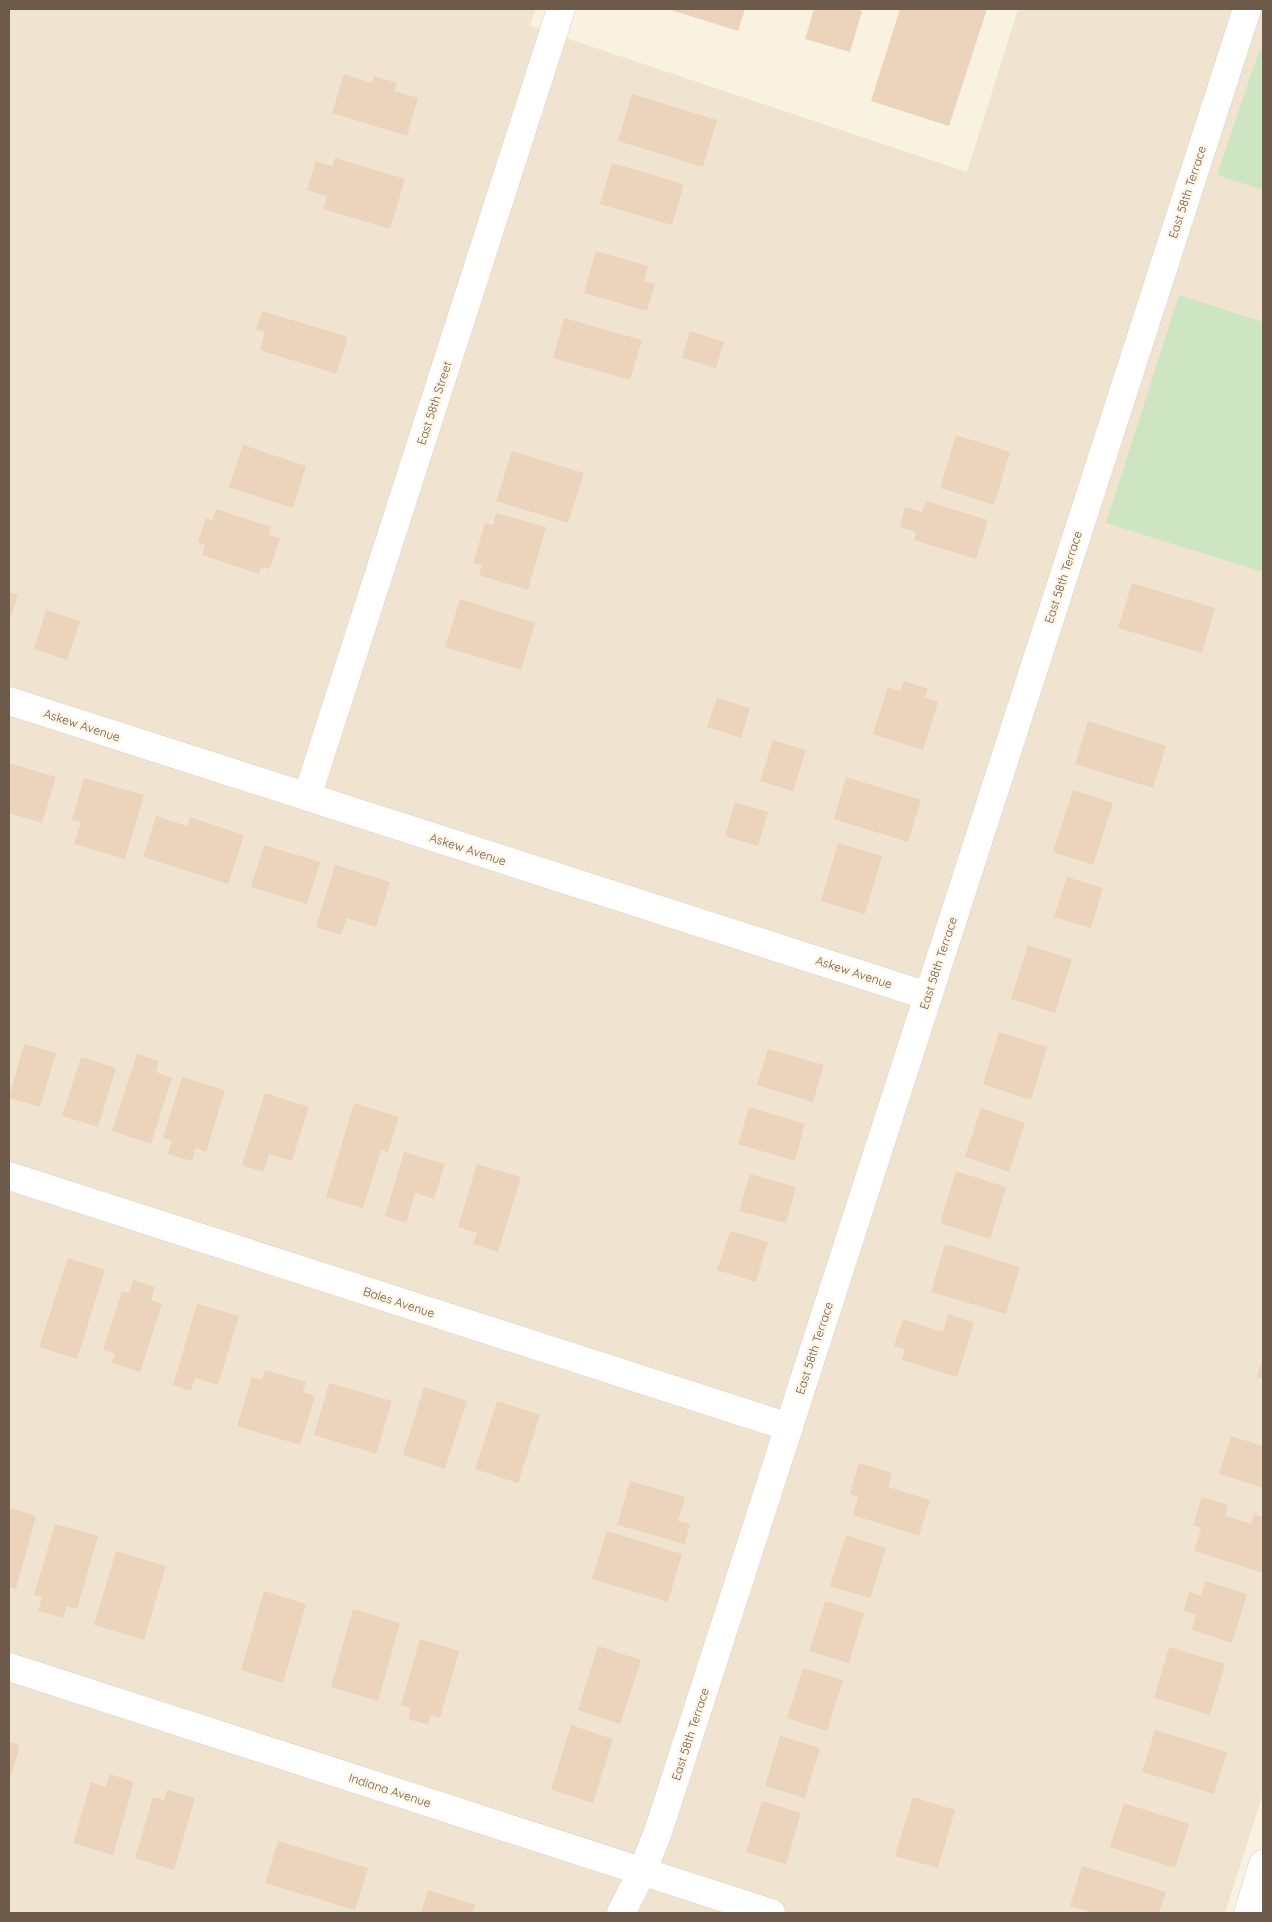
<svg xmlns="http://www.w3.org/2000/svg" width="1272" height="1922" viewBox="0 0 1272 1922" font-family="Quicksand,sans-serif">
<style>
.residential{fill:#f0e4d1}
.green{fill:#cde5c2}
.building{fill:#ecd3bc}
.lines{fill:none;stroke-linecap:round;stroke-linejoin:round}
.minor-casing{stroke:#dccfbe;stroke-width:29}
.minor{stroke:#fff;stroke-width:28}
.labels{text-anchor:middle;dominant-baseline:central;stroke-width:4.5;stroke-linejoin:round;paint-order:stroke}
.street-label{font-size:12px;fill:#6e5a4b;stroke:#fdf6e7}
</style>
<rect width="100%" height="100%" fill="#f9f2e1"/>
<polygon class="residential" points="9,9 535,9 530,26 967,172 1018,9 1263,9 1263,1794 1225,1913 9,1913"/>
<g class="green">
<polygon points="1263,49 1263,190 1217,175 1256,60 1259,53"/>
<polygon points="1179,295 1263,322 1263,572 1106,523"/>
</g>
<g class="building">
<polygon points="668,9 745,9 738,31"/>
<polygon points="814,9 855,9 862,11 850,52 805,39"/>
<polygon points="900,9 987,9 949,126 871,101"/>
<polygon points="344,74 372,83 374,76 397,83 395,91 418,98 407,136 332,113"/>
<polygon points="632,94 717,120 703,167 618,141"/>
<polygon points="335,158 405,179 390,229 323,209 327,196 307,190 316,161 332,166"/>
<polygon points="612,163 684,184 672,225 600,204"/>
<polygon points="596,251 648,266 644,281 655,284 647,311 584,293"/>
<polygon points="262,311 348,337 336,374 260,350 265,332 256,330"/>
<polygon points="564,318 642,340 630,380 553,358"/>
<polygon points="690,331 724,342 716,368 682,358"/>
<polygon points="956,435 1010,452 994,505 940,488"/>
<polygon points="243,445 306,466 293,508 229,487"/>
<polygon points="512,451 584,473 568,523 496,501"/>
<polygon points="926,501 988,520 976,559 914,540 916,532 900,527 905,507 922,512"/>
<polygon points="216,509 271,527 269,535 280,538 270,569 261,567 259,574 202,555 205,545 198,542 206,518 212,520"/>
<polygon points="496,513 546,527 528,590 479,575 482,565 473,563 485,523 493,525"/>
<polygon points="1132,583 1215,608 1202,653 1118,628"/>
<polygon points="9,592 18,595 9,622"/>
<polygon points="460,599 535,623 521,670 445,647"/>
<polygon points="46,610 80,621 67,660 34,649"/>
<polygon points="904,681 928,689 925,697 938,702 923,750 873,734 888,687 900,691"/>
<polygon points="717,698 750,708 741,738 707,727"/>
<polygon points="1088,721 1166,746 1153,788 1075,764"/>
<polygon points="773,740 806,750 793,791 760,781"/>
<polygon points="9,763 56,777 42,823 9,813"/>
<polygon points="846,777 921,800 908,842 834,819"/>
<polygon points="84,778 144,795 125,859 74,844 81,822 72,820"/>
<polygon points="1073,790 1113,803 1093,865 1053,852"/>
<polygon points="735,802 768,812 758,846 725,836"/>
<polygon points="156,816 187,826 190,817 244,835 228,884 143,857"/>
<polygon points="838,843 882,856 865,914 821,901"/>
<polygon points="264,845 320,862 307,904 251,887"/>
<polygon points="335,865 390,882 376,927 347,918 341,935 316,927"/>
<polygon points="1067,877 1103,888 1091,928 1054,917"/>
<polygon points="1028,945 1072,959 1055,1013 1011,999"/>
<polygon points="999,1032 1047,1047 1031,1100 983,1084"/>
<polygon points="24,1044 56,1053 40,1107 9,1098"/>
<polygon points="768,1049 824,1065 813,1102 757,1085"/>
<polygon points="137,1054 159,1061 156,1072 172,1078 151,1144 112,1131"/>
<polygon points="81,1057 116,1068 98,1127 62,1116"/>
<polygon points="182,1077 225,1090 206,1152 196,1148 192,1161 168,1154 172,1140 163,1138"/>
<polygon points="265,1093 309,1107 292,1161 269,1154 263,1172 242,1165"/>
<polygon points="354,1103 399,1117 388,1152 381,1150 363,1208 326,1197"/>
<polygon points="749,1107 805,1124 795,1161 738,1144"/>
<polygon points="981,1108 1025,1123 1009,1172 965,1157"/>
<polygon points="404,1152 445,1164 434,1199 415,1193 406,1223 385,1216"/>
<polygon points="477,1164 521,1177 498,1252 473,1244 477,1233 458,1227"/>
<polygon points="956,1171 1006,1187 990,1239 940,1223"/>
<polygon points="750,1174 796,1187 786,1223 739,1211"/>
<polygon points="730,1231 768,1242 756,1282 717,1270"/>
<polygon points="945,1244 1020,1267 1006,1314 931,1292"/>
<polygon points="68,1258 105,1270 77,1359 39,1347"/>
<polygon points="133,1280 155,1287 151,1300 162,1304 140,1372 112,1363 115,1354 103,1350 122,1291 129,1293"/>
<polygon points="197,1304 239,1316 218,1385 195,1378 191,1391 173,1385"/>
<polygon points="948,1314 974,1323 957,1377 902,1360 905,1349 894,1346 903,1319 943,1332"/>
<polygon points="1263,1358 1263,1379 1257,1377"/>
<polygon points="265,1370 306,1382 303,1392 315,1396 300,1445 237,1426 252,1377 262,1380"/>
<polygon points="329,1383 392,1401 376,1454 314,1435"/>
<polygon points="424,1387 467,1401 445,1469 403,1455"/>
<polygon points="497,1401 540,1415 518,1483 475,1469"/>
<polygon points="1231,1436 1263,1446 1263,1488 1219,1474"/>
<polygon points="859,1463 892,1473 888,1487 930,1500 919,1536 853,1515 858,1497 850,1494"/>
<polygon points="630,1481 685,1497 678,1521 690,1524 685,1544 617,1525"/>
<polygon points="1202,1497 1228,1505 1225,1516 1251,1524 1254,1514 1263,1517 1263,1573 1194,1551 1201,1528 1193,1525"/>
<polygon points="11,1508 36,1516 16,1589 9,1587 9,1514"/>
<polygon points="55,1524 98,1536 77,1609 67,1606 63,1618 38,1611 42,1597 34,1595"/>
<polygon points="607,1531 682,1554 668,1602 592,1579"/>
<polygon points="846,1535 886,1548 870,1598 830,1586"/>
<polygon points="116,1551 166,1566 144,1640 94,1625"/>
<polygon points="1205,1581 1247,1594 1232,1643 1192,1630 1196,1615 1184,1611 1189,1592 1201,1596"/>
<polygon points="264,1591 306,1604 283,1683 241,1670"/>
<polygon points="825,1601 864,1613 849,1663 809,1651"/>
<polygon points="353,1609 400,1623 378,1701 331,1687"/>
<polygon points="420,1639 459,1651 440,1718 431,1715 428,1725 408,1719 411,1708 401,1705"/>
<polygon points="598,1646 641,1660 620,1724 578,1710"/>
<polygon points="1169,1647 1225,1664 1210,1715 1154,1698"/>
<polygon points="803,1668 843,1680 827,1731 787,1718"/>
<polygon points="571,1725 613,1739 593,1803 551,1790"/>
<polygon points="1155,1730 1227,1752 1214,1794 1142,1772"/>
<polygon points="780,1736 820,1748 805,1798 765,1786"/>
<polygon points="9,1742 20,1745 9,1783"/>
<polygon points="110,1774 134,1782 113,1855 73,1843 91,1782 106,1787"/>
<polygon points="167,1790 195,1798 174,1870 135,1858 153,1797 164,1800"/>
<polygon points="913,1797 955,1810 938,1868 895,1856"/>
<polygon points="762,1801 801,1813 786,1864 746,1852"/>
<polygon points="1124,1803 1189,1824 1175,1868 1110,1847"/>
<polygon points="278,1841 368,1868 355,1910 265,1883"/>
<polygon points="1082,1866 1166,1892 1159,1913 1095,1913 1070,1906"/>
<polygon points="428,1890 475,1905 472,1913 421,1913"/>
</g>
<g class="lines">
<g class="minor-casing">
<g id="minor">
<polyline points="9,701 928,996"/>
<polyline points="307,797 561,9"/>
<polyline points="9,1176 789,1427"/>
<polyline points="9,1667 771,1913"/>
<polyline points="621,1913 642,1872 658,1832 1247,9"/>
<polyline points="1248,1913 1263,1864"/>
</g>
</g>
<use href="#minor" class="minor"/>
</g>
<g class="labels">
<g class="street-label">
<text transform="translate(1187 192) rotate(-72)">East 58th Terrace</text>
<text transform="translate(434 403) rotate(-72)">East 58th Street</text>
<text transform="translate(1063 577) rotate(-72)">East 58th Terrace</text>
<text transform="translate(82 725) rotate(18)">Askew Avenue</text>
<text transform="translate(468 849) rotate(18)">Askew Avenue</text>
<text transform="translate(938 963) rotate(-72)">East 58th Terrace</text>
<text transform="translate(854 972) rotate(18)">Askew Avenue</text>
<text transform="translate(399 1302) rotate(18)">Bales Avenue</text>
<text transform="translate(814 1348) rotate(-72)">East 58th Terrace</text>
<text transform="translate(690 1734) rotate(-72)">East 58th Terrace</text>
<text transform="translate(390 1790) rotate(18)">Indiana Avenue</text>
</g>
</g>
<rect width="1272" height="1922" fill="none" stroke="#6e5a4b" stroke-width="20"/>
</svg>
